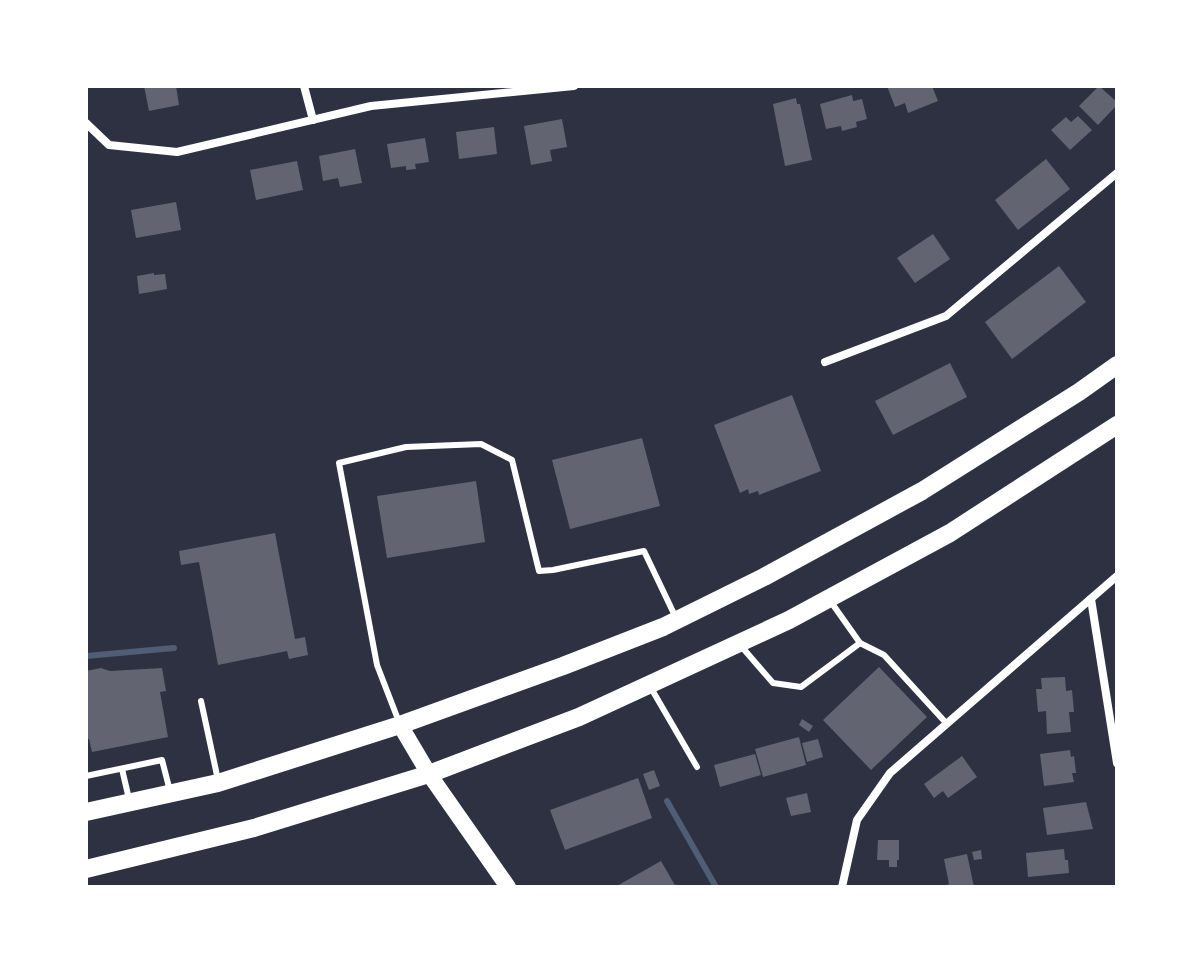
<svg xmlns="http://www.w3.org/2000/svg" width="1203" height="973" viewBox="0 0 1203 973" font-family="Overpass,sans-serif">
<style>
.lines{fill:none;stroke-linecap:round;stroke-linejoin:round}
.stream{stroke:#4f5d75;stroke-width:6}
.building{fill:#626471}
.service{stroke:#fff;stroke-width:6}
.minor{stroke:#fff;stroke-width:8}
.secondary{stroke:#fff;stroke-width:16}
.primary{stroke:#fff;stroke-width:18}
</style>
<rect width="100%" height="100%" fill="#2d3142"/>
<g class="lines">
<g class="stream">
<polyline points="86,656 174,648"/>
<polyline points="667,801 716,887"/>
</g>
</g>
<g class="building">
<polygon points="144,86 176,86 179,105 149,111"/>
<polygon points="887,86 932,86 938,101 908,113 905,103 895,107"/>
<polygon points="1099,86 1117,102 1117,105 1098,125 1079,106"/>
<polygon points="852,95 853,101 862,99 867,119 856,122 857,127 842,131 841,126 826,129 820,104"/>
<polygon points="796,98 797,104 800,104 812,160 785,166 773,104"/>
<polygon points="1078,116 1092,130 1070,150 1051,130 1066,117 1071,122"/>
<polygon points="562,119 567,147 550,150 552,161 531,165 524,126"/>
<polygon points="494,127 497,154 459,159 456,132"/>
<polygon points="425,138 429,162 415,164 416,169 406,170 406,166 391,168 387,144"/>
<polygon points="355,149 362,183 340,187 338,178 323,181 319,156"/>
<polygon points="1046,159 1070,189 1018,230 995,200"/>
<polygon points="297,161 303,190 256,200 250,170"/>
<polygon points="176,202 181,230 136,238 131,210"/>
<polygon points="933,234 950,259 915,283 897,258"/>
<polygon points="1059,266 1086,302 1012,359 985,322"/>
<polygon points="154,273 154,275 165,274 167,289 139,294 137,276"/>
<polygon points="950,363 967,397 893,435 875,401"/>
<polygon points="792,395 821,471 759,495 758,491 749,494 748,489 740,493 714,425"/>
<polygon points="642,438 660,506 570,529 552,460"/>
<polygon points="476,481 485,542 387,558 377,496"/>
<polygon points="275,533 295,639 305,637 308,655 289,659 287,651 218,665 199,562 181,565 179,551"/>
<polygon points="879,667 927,717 871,770 823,720"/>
<polygon points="101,668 110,671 162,668 166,691 160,692 168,737 92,752 89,739 86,739 86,671"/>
<polygon points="1065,677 1066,691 1072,690 1074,712 1069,712 1071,732 1047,734 1046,711 1038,712 1036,689 1042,689 1041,678"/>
<polygon points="802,719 813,726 809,732 799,725"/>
<polygon points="799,737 806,765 763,777 755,749"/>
<polygon points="818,739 823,757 807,762 802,743"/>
<polygon points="1070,750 1071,757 1074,756 1076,773 1072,773 1074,782 1044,786 1040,754"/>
<polygon points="755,754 761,775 720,787 714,765"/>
<polygon points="962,756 977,777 948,798 943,791 934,798 924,784"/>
<polygon points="654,770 660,786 649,790 643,774"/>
<polygon points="638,778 652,818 565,850 550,810"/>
<polygon points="807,793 811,812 791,816 786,798"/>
<polygon points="1086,802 1093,829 1047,835 1043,808"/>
<polygon points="878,840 899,840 899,860 897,860 897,867 889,867 889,860 877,860"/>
<polygon points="1064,849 1065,860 1068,860 1069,873 1028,877 1026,853"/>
<polygon points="981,850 982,859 974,860 972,852"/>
<polygon points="967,854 974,887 942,887 949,884 944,859"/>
<polygon points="661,861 676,887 615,887"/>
</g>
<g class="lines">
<g class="service">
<polyline points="860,643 884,655 947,724"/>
<polyline points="741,646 773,683 801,687 860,643 831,602"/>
<polyline points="651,688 697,767"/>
<polyline points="201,701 218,780"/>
<polyline points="399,722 377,665 339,463 406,447 481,444 512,460 539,571 553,570 644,551 676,618"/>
<polyline points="122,769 129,799"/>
<polyline points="86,776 162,760 170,791"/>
</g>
<g class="minor">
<polyline points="304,86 313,120"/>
<polyline points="86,123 109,145 177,152 371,106 574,86"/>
<polyline points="825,362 946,316 1117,173"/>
<polyline points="1091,599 1117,763"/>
<polyline points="842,887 857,820 890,773 1117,576"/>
</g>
<polyline class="secondary" points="400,725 429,774 508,887"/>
<g class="primary">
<polyline points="86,812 218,783 400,725 563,666 663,627 764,577 922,491 1079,392 1117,365"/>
<polyline points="86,869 254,828 429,774 579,717 789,620 950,533 1117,425"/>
</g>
</g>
<rect width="1203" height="973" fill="none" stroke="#ffffff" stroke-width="176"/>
</svg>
